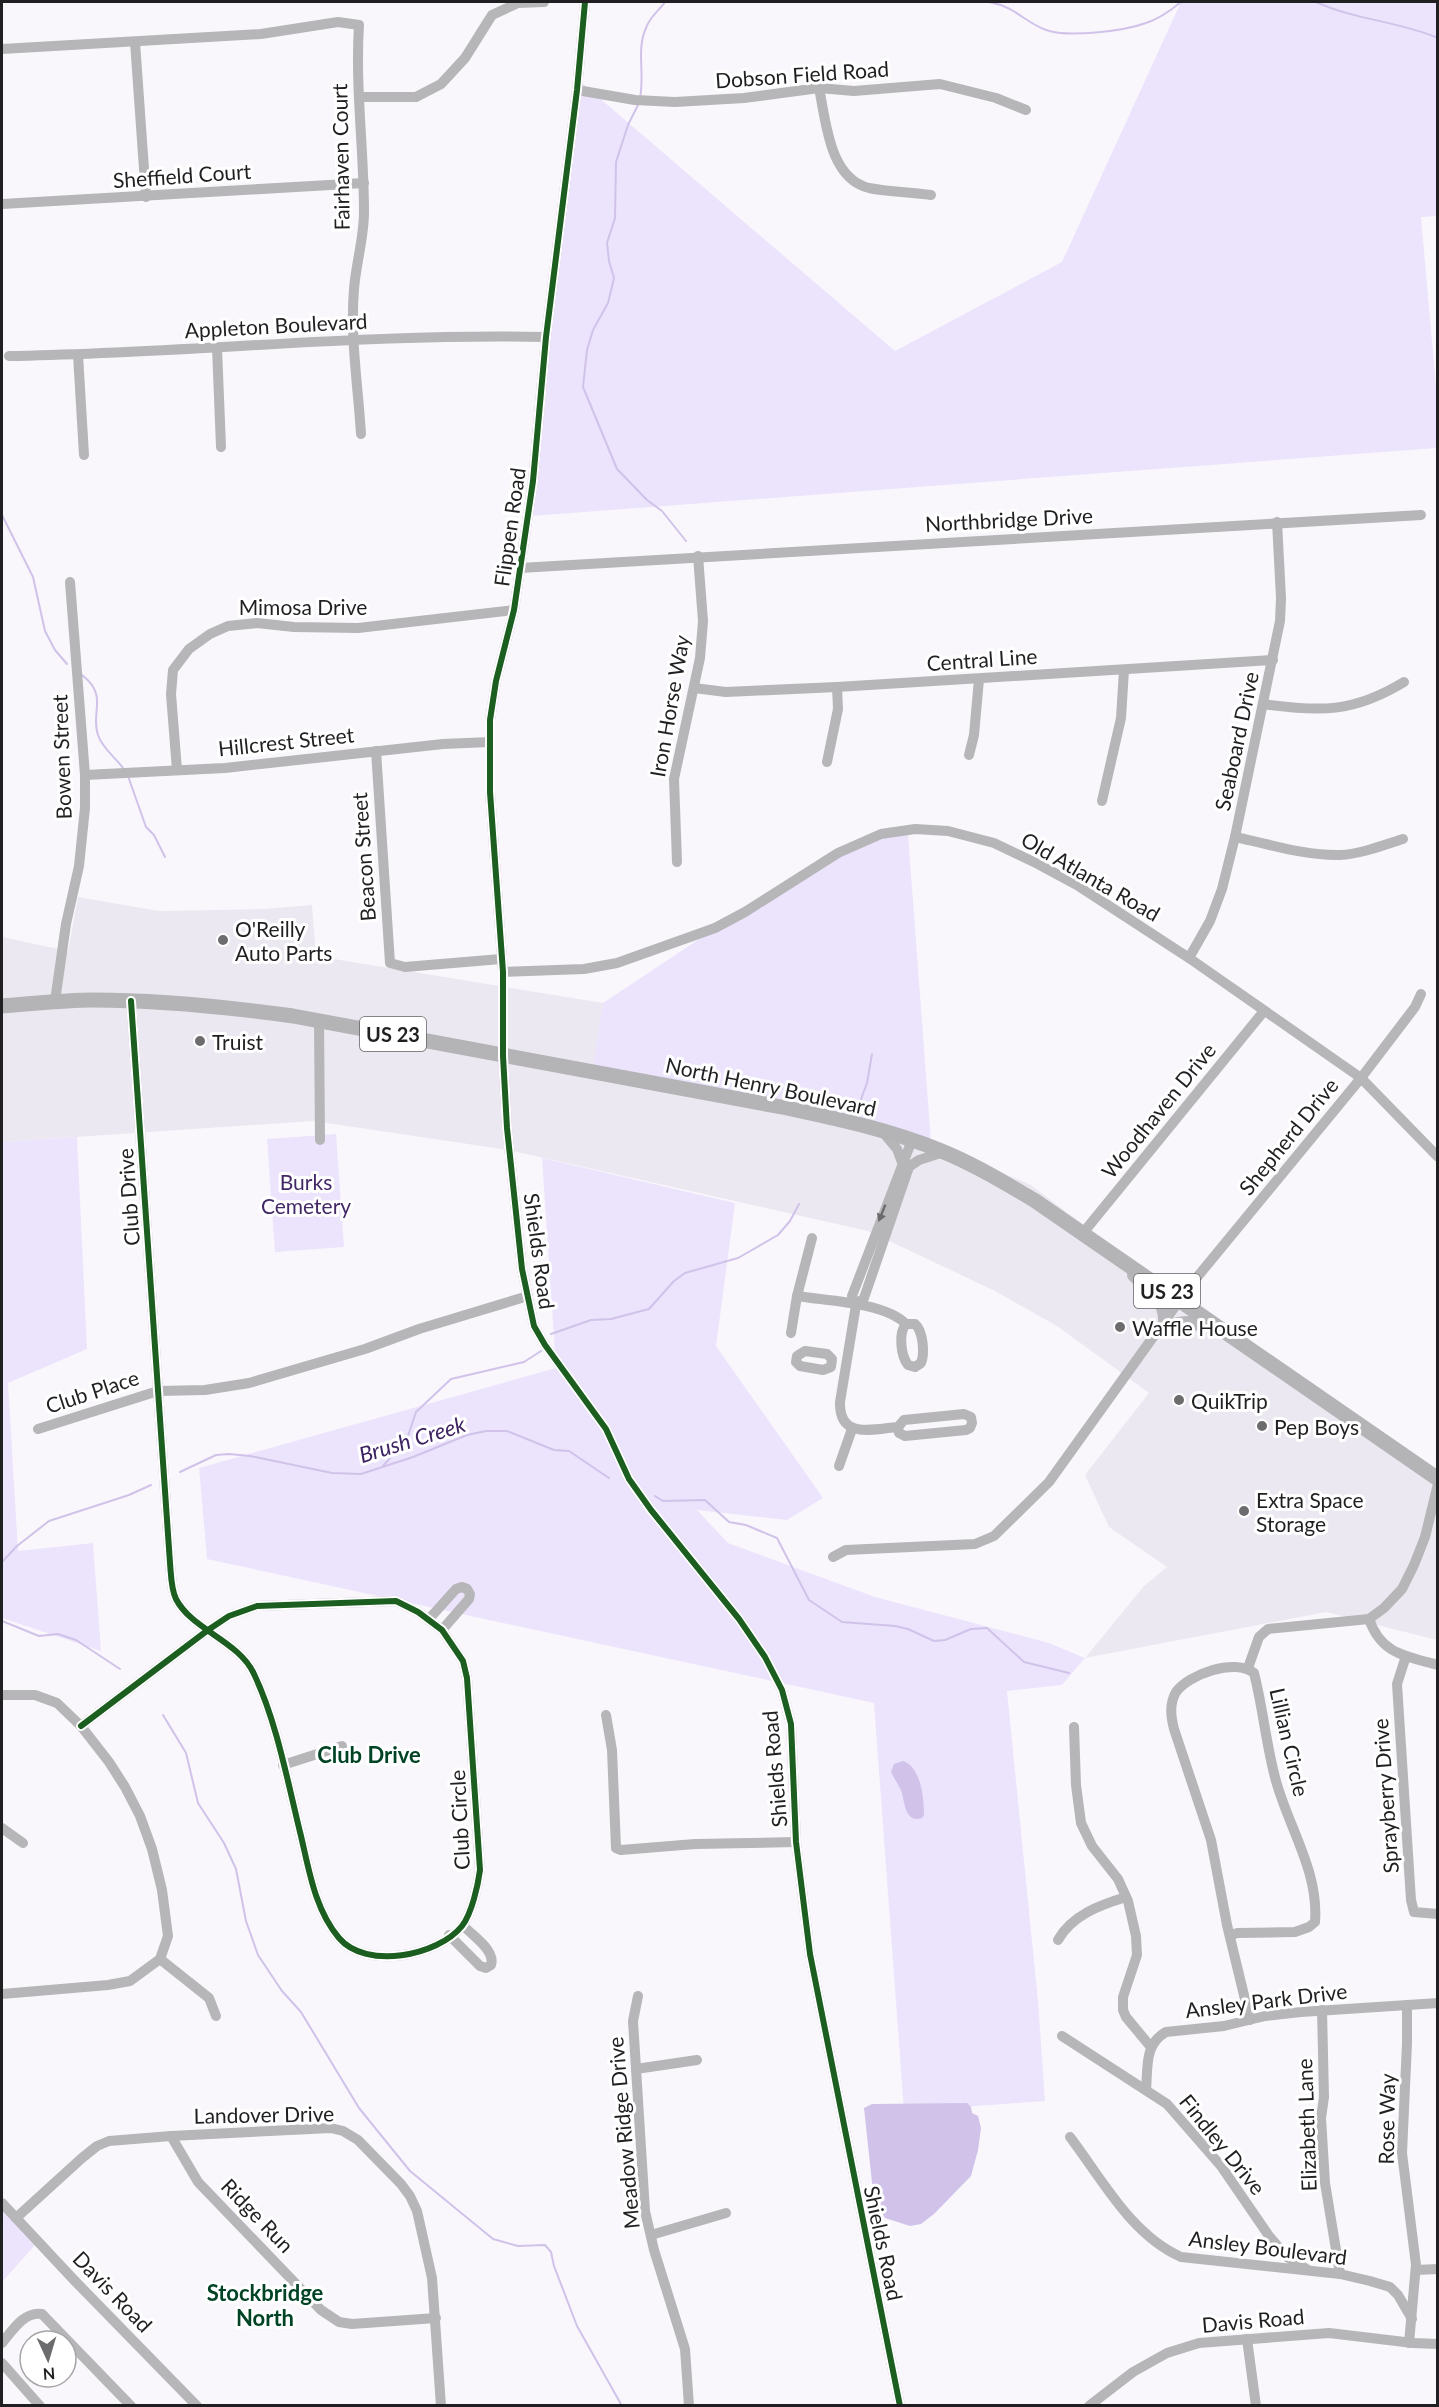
<svg xmlns="http://www.w3.org/2000/svg" width="1439" height="2407" viewBox="0 0 1439 2407" font-family="Lato,sans-serif">
<style>
.built{fill:#ece8f2}
.green{fill:#ece4fc}
.water{fill:#d0c2e9}
.lines{fill:none;stroke-linecap:round;stroke-linejoin:round}
.stream{stroke:#d0c2e9;stroke-width:2}
.minor{stroke:#b6b5b7;stroke-width:10}
.major{stroke:#b8b7bb;stroke-width:14}
.highway{stroke:#b4b3b6;stroke-width:15}
.cycleway-casing{stroke:#fff;stroke-width:10}
.cycleway{stroke:#1b5e20;stroke-width:6}
.oneway{fill:#6b6a6c}
.poi-dot{fill:#6c6b6e;stroke:#fff;stroke-width:2}
.labels{text-anchor:middle;dominant-baseline:central;stroke-width:6;stroke-linejoin:round;paint-order:stroke}
.shield{fill:#fff;stroke:#636264;stroke-width:1.5}
.shield-label{font-size:20px;font-weight:bold;fill:#201f22}
.street-label{font-size:21px;fill:#201f22;stroke:#fff}
.poi-label{font-size:21px;fill:#201f22;stroke:#fff;text-anchor:start}
.park-label{font-size:21px;fill:#422867;stroke:#fff}
.water-label{font-size:22px;font-style:italic;fill:#3d2261;stroke:#fff}
.neighbourhood-label{font-size:22px;font-weight:bold;fill:#014325;stroke:#fff}
</style>
<rect width="100%" height="100%" fill="#f9f7fc"/>
<polygon class="built" points="78,897 159,911 265,909 312,905 316,956 603,1003 594,1067 793,1101 917,1136 1031,1185 1114,1248 1199,1304 1437,1479 1437,1640 1326,1612 1085,1658 1144,1586 1167,1567 1109,1527 1085,1475 1149,1393 1057,1326 993,1290 868,1231 508,1150 313,1121 2,1142 2,937 68,951"/>
<g class="green">
<polygon points="1181,2 1437,2 1437,216 1421,217 1437,398 1437,448 531,516 576,78 895,351 1062,262"/>
<polygon points="908,834 931,1142 917,1136 793,1101 593,1067 603,1003 797,874 862,840"/>
<polygon points="336,1134 344,1247 275,1252 267,1139"/>
<polygon points="77,1137 87,1349 8,1383 18,1551 93,1543 101,1651 2,1618 2,1142"/>
<polygon points="542,1158 735,1203 716,1346 823,1498 787,1520 697,1510 728,1543 875,1597 1049,1643 1085,1658 1062,1685 1007,1691 1038,2001 1045,2101 904,2111 874,1703 207,1559 199,1468 556,1368"/>
<polygon points="2,2208 35,2245 2,2282"/>
</g>
<g class="water">
<path d="M903 1761C921 1767 924 1798 924 1815L922 1818C905 1824 905 1802 901 1790 898 1784 894 1778 891 1772L894 1764Z"/>
<polygon points="967,2103 971,2107 972,2113 978,2116 981,2128 978,2150 971,2176 934,2214 921,2224 910,2226 885,2218 874,2201 864,2108 872,2104"/>
</g>
<g class="lines">
<g class="stream">
<path d="M989 2C1016 7 1024 22 1046 30 1068 38 1124 31 1146 23 1159 19 1170 11 1181 2"/>
<path d="M1316 2C1355 20 1398 21 1438 38"/>
<path d="M640 98C645 74 636 50 646 28 650 16 659 11 665 2"/>
<polyline points="639,103 628,125 616,162 615,218 607,243 609,261 614,278 608,303 593,330 587,350 583,387 617,469 647,500 662,511 686,541"/>
<polyline points="2,515 33,577 45,631 55,650 67,664"/>
<path d="M82 675C109 696 90 712 98 735 102 748 115 757 123 768"/>
<polyline points="128,776 146,827 154,835 165,857"/>
<polyline points="860,1102 867,1083 872,1054"/>
<polyline points="551,1334 591,1320 611,1319 649,1309 674,1281 685,1273 738,1258 778,1235 790,1221 799,1204"/>
<polyline points="383,1466 407,1439 416,1412 451,1379 524,1362 541,1351"/>
<polyline points="180,1472 216,1455 229,1454 250,1456 332,1473 361,1474 413,1457 467,1435 486,1431 507,1431 554,1450 569,1451 609,1478"/>
<polyline points="655,1496 663,1501 705,1500 729,1522 746,1525 777,1538 809,1600 842,1622 895,1626 908,1629 934,1641 945,1640 971,1629 987,1628 1024,1662 1069,1673"/>
<polyline points="2,1562 17,1546 49,1521 129,1495 151,1485"/>
<polyline points="2,1621 39,1636 58,1634 76,1640 120,1669"/>
<polyline points="163,1715 186,1753 198,1803 224,1843 236,1869 246,1921 258,1955 282,1991 301,2012 359,2108 410,2171 493,2239 518,2246 545,2245 551,2252 554,2266 577,2326 622,2406"/>
</g>
<g class="minor">
<polyline points="585,2 577,90 546,337 533,481 514,610 496,681 490,720 490,792 503,972 503,1056 507,1128 522,1269 534,1326 545,1345 606,1429 629,1479 651,1510 739,1619 765,1657 782,1690 791,1724 796,1842 810,1954 900,2406"/>
<polyline points="135,42 146,197"/>
<path d="M2 49 261 34 338 22 359 25C355 87 364 149 364 212 364 238 356 263 354 289 350 337 358 386 361 434"/>
<path d="M819 88C826 121 829 178 869 188 889 192 911 192 931 195"/>
<polyline points="577,90 635,100 675,102 744,98 819,88 854,91 940,84 996,98 1026,110"/>
<polyline points="359,97 416,97 441,84 465,58 492,15 518,3 544,2"/>
<polyline points="2,204 364,183"/>
<polyline points="217,348 221,447"/>
<polyline points="78,355 84,455"/>
<path d="M9 356C188 353 367 333 546 337"/>
<polyline points="520,568 1421,515"/>
<polyline points="694,688 726,692 837,687 1273,660"/>
<path d="M1263 704C1320 712 1353 713 1404 682"/>
<polyline points="376,751 390,963 405,967 501,959"/>
<polyline points="969,755 974,735 979,679"/>
<polyline points="827,762 838,709 837,687"/>
<polyline points="177,770 171,694 173,670 189,649 210,634 228,626 257,623 294,627 358,628 514,610"/>
<polyline points="85,775 225,768 443,744 490,742"/>
<polyline points="1102,801 1121,718 1124,670"/>
<path d="M1235 837C1269 844 1306 856 1340 855 1362 854 1383 845 1403 839"/>
<polyline points="677,862 674,779 700,658 703,621 698,556"/>
<polyline points="1189,958 1210,921 1222,889 1235,837 1280,621 1281,598 1277,522"/>
<polyline points="503,972 584,969 617,963 715,928 745,912 838,853 881,834 915,829 948,831 994,843 1038,864 1077,885 1189,958 1361,1078 1438,1157"/>
<polyline points="55,1001 66,924 79,866 85,808 85,775 70,582"/>
<polyline points="319,1020 320,1140"/>
<polyline points="882,1131 897,1149 903,1165"/>
<polyline points="910,1166 919,1160 944,1152"/>
<polyline points="1083,1233 1264,1011"/>
<path d="M797 1296C827 1301 884 1302 906 1324H915C923 1331 925 1353 921 1363L915 1367 908 1365C901 1356 898 1333 906 1324"/>
<polyline points="856,1305 864,1298 909,1167"/>
<polyline points="791,1333 797,1296 812,1238"/>
<polygon points="805,1351 827,1354 832,1359 831,1367 823,1370 800,1366 796,1362 797,1356"/>
<path d="M898 1427 899 1433 905 1436 966 1430 970 1428 972 1423 971 1417 964 1414 904 1420 898 1427C873 1429 839 1440 840 1402L856 1305 852 1296 912 1140"/>
<polyline points="38,1429 158,1391 205,1390 249,1383 365,1349 419,1329 528,1296"/>
<polyline points="839,1466 852,1429"/>
<polyline points="833,1557 846,1550 975,1544 994,1536 1049,1482 1189,1287 1361,1078 1415,1007 1421,994"/>
<polyline points="429,1619 456,1589 462,1587 467,1589 470,1594 469,1599 442,1630"/>
<path d="M1369 1619C1381 1654 1405 1656 1438 1665"/>
<polyline points="1406,1656 1397,1684 1411,1900 1414,1912 1438,1914"/>
<polyline points="1248,1668 1259,1637 1268,1629 1369,1619 1384,1608 1402,1589 1414,1565 1425,1537 1438,1484"/>
<polyline points="2,1695 35,1695 57,1703 81,1726 109,1762 125,1787 140,1816 152,1849 162,1890 168,1936 160,1959 130,1981 108,1985 2,1994"/>
<polyline points="606,1715 612,1750 616,1848 621,1850 695,1844 796,1842"/>
<path d="M81 1726 208 1630 229 1616 257 1606 396 1601 418 1612 442 1630 463 1661 467 1678 480 1870C478 1885 472 1913 462 1926 438 1956 366 1970 339 1938 315 1910 309 1870 301 1836 288 1784 277 1722 254 1674 239 1641 192 1630 176 1599 171 1589 171 1574 170 1563L131 1001"/>
<polyline points="1074,1727 1076,1785 1081,1823 1092,1846 1118,1879 1128,1901 1136,1936 1137,1955 1123,1997 1123,2010 1126,2017 1150,2046"/>
<polyline points="283,1765 342,1746"/>
<polyline points="2,1828 23,1843"/>
<path d="M449 1935 480 1966 486 1968 491 1965C496 1950 471 1935 463 1925"/>
<path d="M1230 1936 1237 1933 1295 1932 1309 1927 1315 1922C1319 1872 1289 1828 1276 1781 1266 1745 1263 1708 1254 1673 1235 1658 1189 1674 1176 1692 1169 1704 1171 1717 1174 1729L1211 1840 1227 1925 1250 2020"/>
<path d="M1058 1940C1072 1915 1100 1905 1126 1897"/>
<polyline points="160,1959 209,1998 216,2016"/>
<polyline points="638,1996 633,2021 645,2211 654,2250 685,2349 689,2406"/>
<polyline points="1407,2005 1407,2043 1402,2153 1416,2265 1409,2343"/>
<polyline points="1322,2010 1324,2097 1321,2118 1325,2183 1340,2274"/>
<polyline points="1062,2036 1167,2104 1221,2166 1269,2236 1287,2257 1308,2270"/>
<polyline points="636,2069 697,2060"/>
<path d="M1146 2090C1148 2068 1144 2044 1166 2032L1224 2026 1265 2016 1301 2012 1438 2003"/>
<polyline points="171,2136 198,2182 321,2310 339,2322 352,2324 436,2318"/>
<path d="M1070 2137C1102 2179 1131 2235 1181 2257L1340 2274 1370 2281 1390 2287 1398 2295 1412 2319"/>
<polyline points="2,2203 74,2280 197,2406"/>
<polyline points="16,2218 82,2158 97,2146 109,2141 171,2136 331,2128 343,2131 358,2140 401,2184 410,2196 417,2211 432,2278 441,2406"/>
<polyline points="651,2235 726,2213"/>
<polyline points="1416,2270 1438,2269"/>
<polyline points="1247,2339 1256,2406"/>
<path d="M2 2343C12 2331 24 2311 42 2314L131 2406"/>
<polyline points="2,2363 40,2406"/>
<polyline points="1089,2406 1133,2372 1167,2353 1199,2343 1329,2333 1413,2343 1438,2344"/>
</g>
<g class="major">
<path d="M1134 1275C1148 1288 1165 1299 1165 1319"/>
<path d="M1156 1332C1176 1321 1193 1321 1215 1327"/>
</g>
<path class="highway" d="M2 1006C32 1004 62 1000 93 1000 160 1000 227 1007 293 1016L787 1108C838 1119 890 1130 939 1150 972 1163 1003 1182 1034 1200L1438 1479"/>
<g class="cycleway-casing">
<g id="cycleway">
<polyline points="585,2 577,90 546,337 533,481 514,610 496,681 490,720 490,792 503,972 503,1056 507,1128 522,1269 534,1326 545,1345 606,1429 629,1479 651,1510 739,1619 765,1657 782,1690 791,1724 796,1842 810,1954 900,2406"/>
<path d="M81 1726 208 1630 229 1616 257 1606 396 1601 418 1612 442 1630 463 1661 467 1678 480 1870C478 1885 472 1913 462 1926 438 1956 366 1970 339 1938 315 1910 309 1870 301 1836 288 1784 277 1722 254 1674 239 1641 192 1630 176 1599 171 1589 171 1574 170 1563L131 1001"/>
</g>
</g>
<use href="#cycleway" class="cycleway"/>
</g>
<defs><path id="oneway-solid" d="M-6-.8H1V-3.2L6.5 0L1 3.2V.8H-6Z" transform="scale(1.5)"/></defs>
<use class="oneway" href="#oneway-solid" transform="translate(882 1213) rotate(112)"/>
<g class="poi-dot">
<circle cx="223" cy="940" r="6"/>
<circle cx="200" cy="1041" r="6"/>
<circle cx="1120" cy="1327" r="6"/>
<circle cx="1179" cy="1400" r="6"/>
<circle cx="1262" cy="1426" r="6"/>
<circle cx="1244" cy="1511" r="6"/>
</g>
<g class="labels">
<g class="shield">
<rect x="360" y="1017" width="66" height="34" rx="4.5"/>
<rect x="1134" y="1274" width="66" height="34" rx="4.5"/>
</g>
<g class="shield-label">
<text x="393" y="1034">US 23</text>
<text x="1167" y="1291">US 23</text>
</g>
<g class="street-label">
<text transform="translate(802 74) rotate(-4)">Dobson Field Road</text>
<text transform="translate(340 157) rotate(-91)">Fairhaven Court</text>
<text transform="translate(182 175) rotate(-4)">Sheffield Court</text>
<text transform="translate(276 325) rotate(-3)">Appleton Boulevard</text>
<text transform="translate(1009 519) rotate(-3)">Northbridge Drive</text>
<text transform="translate(509 527) rotate(-82)">Flippen Road</text>
<text x="303" y="606">Mimosa Drive</text>
<text transform="translate(982 659) rotate(-4)">Central Line</text>
<text transform="translate(669 706) rotate(-80)">Iron Horse Way</text>
<text transform="translate(286 741) rotate(-6)">Hillcrest Street</text>
<text transform="translate(1236 741) rotate(-78)">Seaboard Drive</text>
<text transform="translate(61 757) rotate(-92)">Bowen Street</text>
<text transform="translate(363 857) rotate(-94)">Beacon Street</text>
<text transform="translate(1091 876) rotate(30)">Old Atlanta Road</text>
<text transform="translate(771 1086) rotate(12)">North Henry Boulevard</text>
<text transform="translate(1158 1110) rotate(-51)">Woodhaven Drive</text>
<text transform="translate(1288 1136) rotate(-51)">Shepherd Drive</text>
<text transform="translate(128 1197) rotate(-94)">Club Drive</text>
<text transform="translate(540 1251) rotate(82)">Shields Road</text>
<text transform="translate(92 1391) rotate(-18)">Club Place</text>
<text transform="translate(1290 1742) rotate(77)">Lillian Circle</text>
<text transform="translate(774 1769) rotate(-95)">Shields Road</text>
<text transform="translate(1385 1796) rotate(-94)">Sprayberry Drive</text>
<text transform="translate(459 1820) rotate(-93)">Club Circle</text>
<text transform="translate(1266 2000) rotate(-7)">Ansley Park Drive</text>
<text transform="translate(264 2114) rotate(-1)">Landover Drive</text>
<text transform="translate(1386 2119) rotate(-89)">Rose Way</text>
<text transform="translate(1306 2125) rotate(-92)">Elizabeth Lane</text>
<text transform="translate(623 2133) rotate(-95)">Meadow Ridge Drive</text>
<text transform="translate(1223 2144) rotate(51)">Findley Drive</text>
<text transform="translate(258 2215) rotate(46)">Ridge Run</text>
<text transform="translate(884 2243) rotate(78)">Shields Road</text>
<text transform="translate(1268 2247) rotate(7)">Ansley Boulevard</text>
<text transform="translate(113 2291) rotate(46)">Davis Road</text>
<text transform="translate(1253 2320) rotate(-5)">Davis Road</text>
</g>
<g class="poi-label">
<text x="235" y="928">O'Reilly<tspan x="235" dy="24">Auto Parts</tspan></text>
<text x="212" y="1041">Truist</text>
<text x="1132" y="1327">Waffle House</text>
<text x="1191" y="1400">QuikTrip</text>
<text x="1274" y="1426">Pep Boys</text>
<text x="1256" y="1499">Extra Space<tspan x="1256" dy="24">Storage</tspan></text>
</g>
<g class="park-label">
<text x="306" y="1181">Burks<tspan x="306" dy="24">Cemetery</tspan></text>
</g>
<g class="water-label">
<text transform="translate(412 1439) rotate(-17)">Brush Creek</text>
</g>
<g class="neighbourhood-label">
<text x="369" y="1754">Club Drive</text>
<text x="265" y="2292">Stockbridge<tspan x="265" dy="25">North</tspan></text>
</g>
</g>
<rect width="1439" height="2407" fill="none" stroke="#201f22" stroke-width="6"/>
<g transform="translate(48 2359) rotate(176)"><circle r="28" fill="#ffffff" stroke="#a6a5a7" stroke-width="1.5"/>
<path d="M0-4.5L10 22L0 15L-10 22Z" fill="#6c6b6e"/>
<text y="-9" font-size="16" font-weight="bold" text-anchor="middle" fill="#201f22">N</text>
</g>
</svg>
